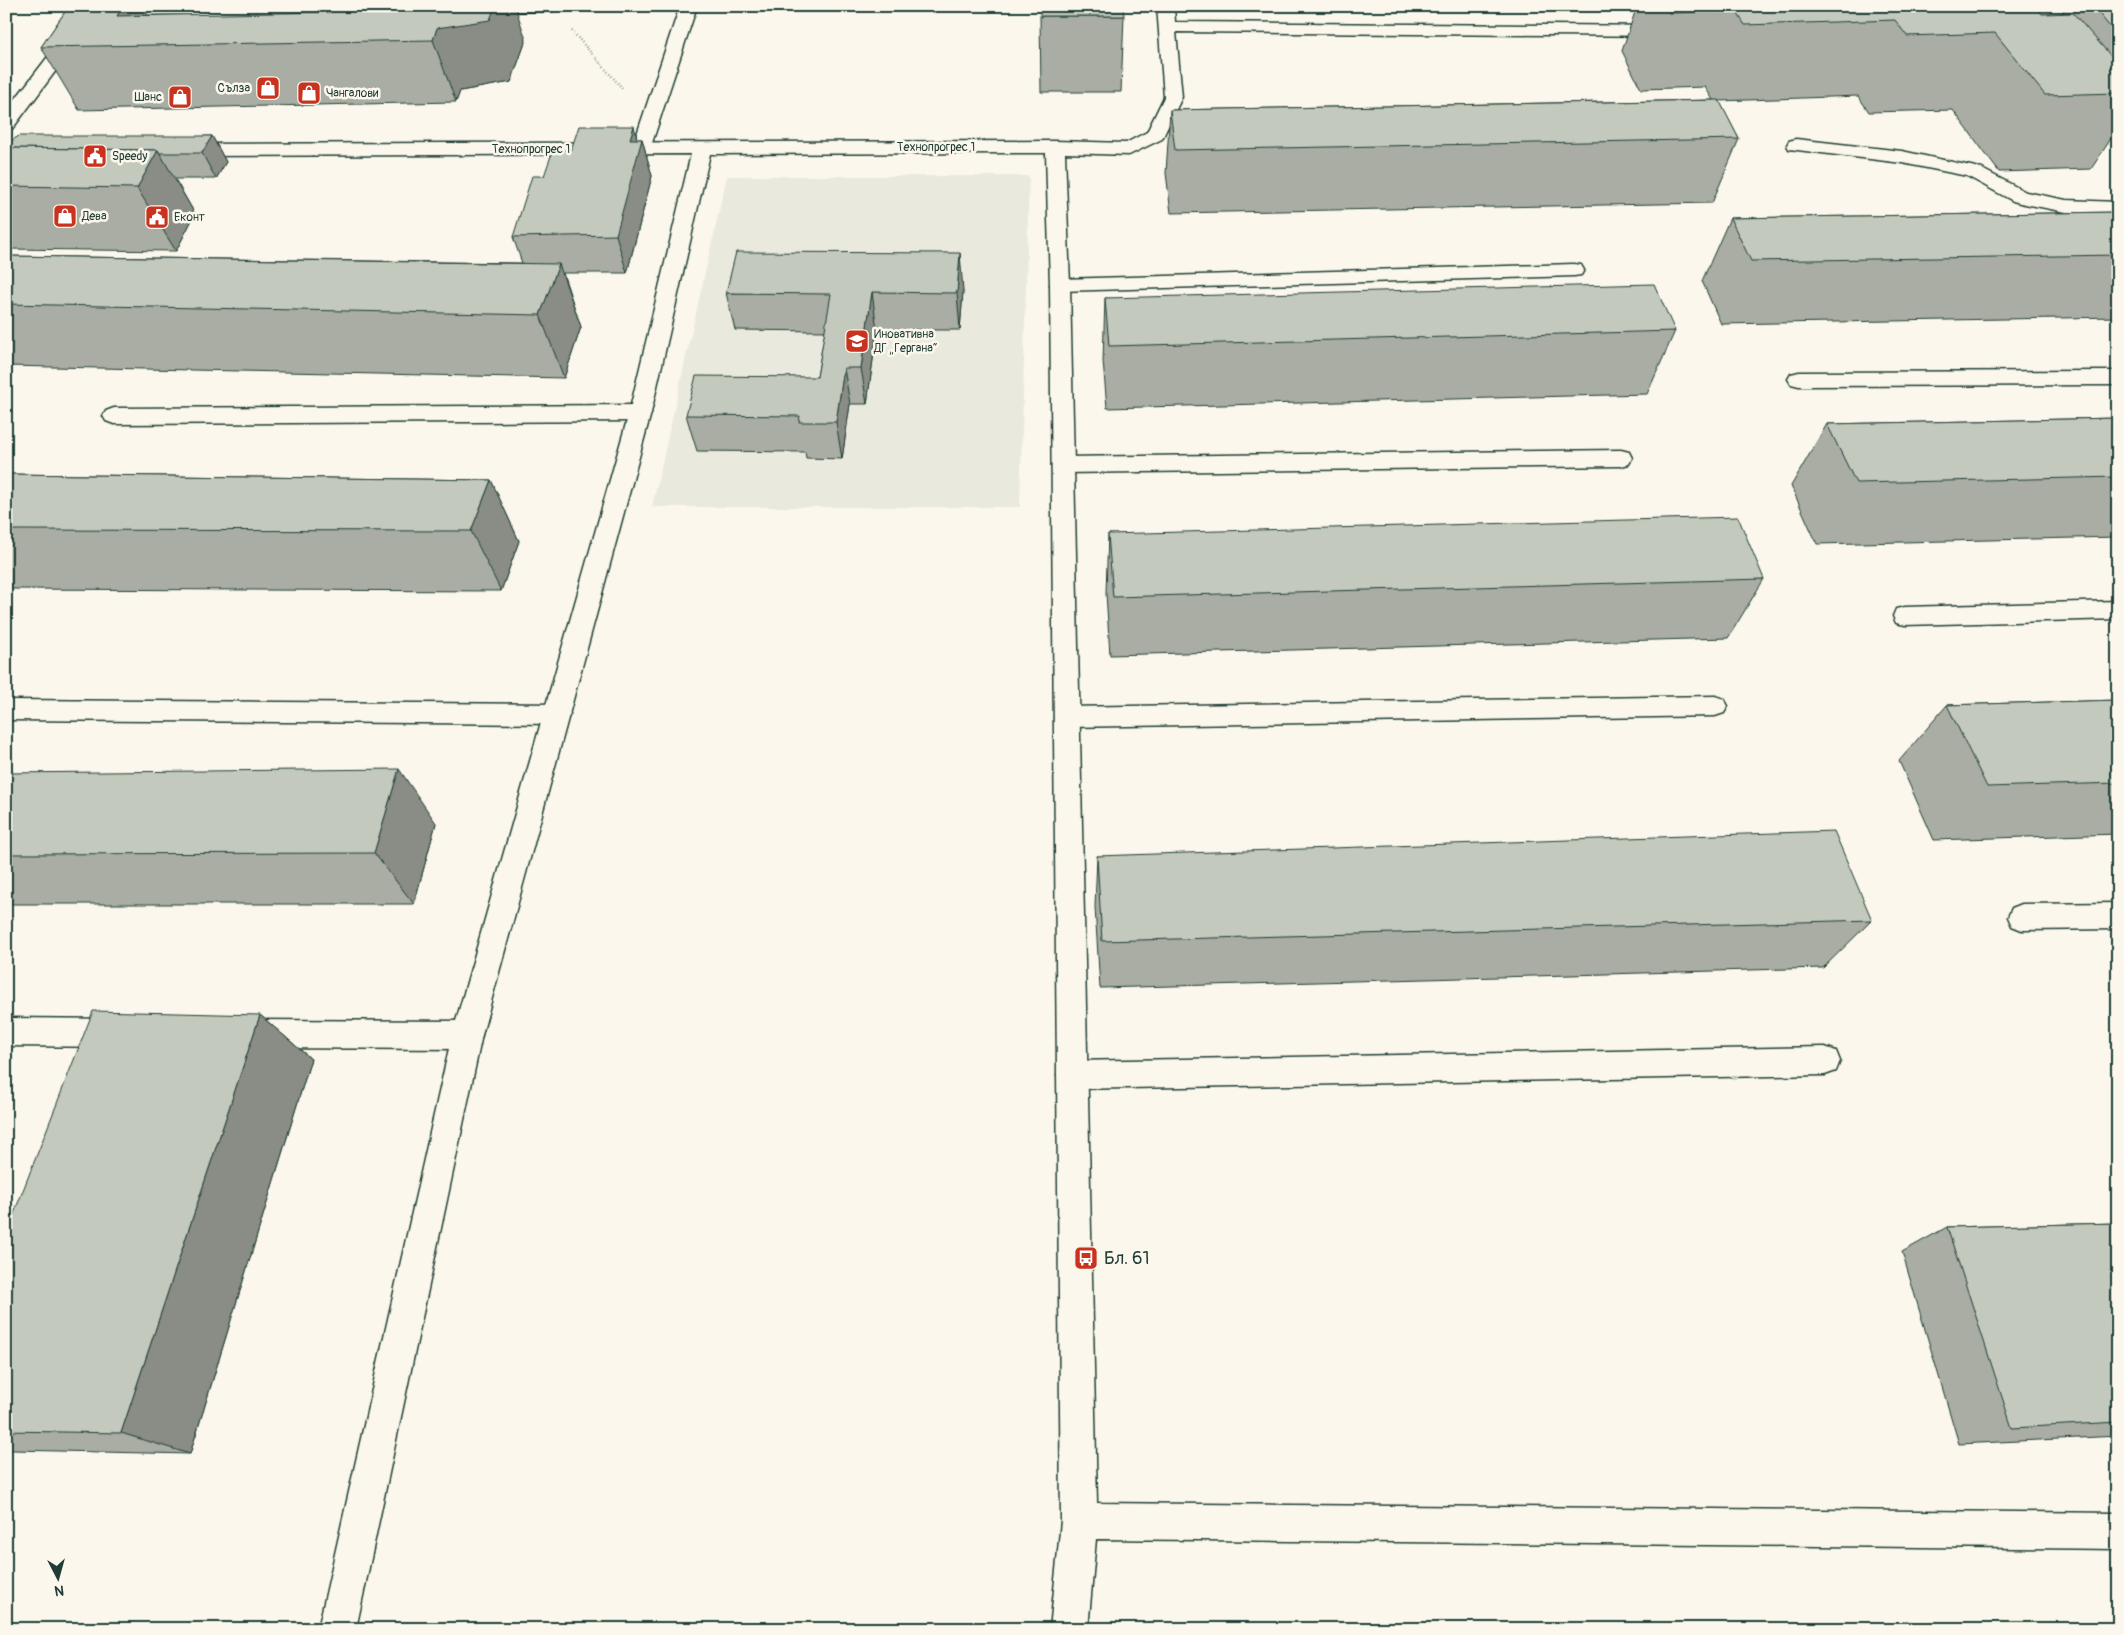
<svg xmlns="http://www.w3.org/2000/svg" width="2124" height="1635" viewBox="0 0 2124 1635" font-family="Pangolin,sans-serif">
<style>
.built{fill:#eae9de}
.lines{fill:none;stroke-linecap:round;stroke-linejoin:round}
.service-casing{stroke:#1f3d34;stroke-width:3}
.minor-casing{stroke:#1f3d34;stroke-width:3}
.path{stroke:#1f3d34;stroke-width:2.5;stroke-dasharray:0.5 2.5;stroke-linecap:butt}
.service{fill:#fbf7ec;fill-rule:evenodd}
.minor{fill:#fbf7ec;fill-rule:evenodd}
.wall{fill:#a9ada3;stroke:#1f3d34}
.shaded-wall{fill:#898d85;stroke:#1f3d34}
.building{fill:#c4c9be;stroke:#1f3d34}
.labels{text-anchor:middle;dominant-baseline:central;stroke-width:5;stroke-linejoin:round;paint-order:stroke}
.far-poi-label{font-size:12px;fill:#1f3d34;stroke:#fbf7ec;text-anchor:start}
.far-street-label{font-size:12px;fill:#1f3d34;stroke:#fbf7ec}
.near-poi-label{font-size:18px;fill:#1f3d34;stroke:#fbf7ec;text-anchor:start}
</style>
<rect width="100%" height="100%" fill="#fbf7ec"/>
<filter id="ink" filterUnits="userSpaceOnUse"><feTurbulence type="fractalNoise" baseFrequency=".02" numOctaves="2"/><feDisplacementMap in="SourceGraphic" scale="10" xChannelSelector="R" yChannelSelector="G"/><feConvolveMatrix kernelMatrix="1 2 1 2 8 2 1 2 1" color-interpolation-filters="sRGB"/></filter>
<g filter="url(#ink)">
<polygon class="built" points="727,176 1029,176 1020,507 652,507"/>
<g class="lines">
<g class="service-casing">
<g id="service">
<polygon points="101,6 559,6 557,10 551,11 107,15 101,14 98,10"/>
<polygon points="680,6 697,6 650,149 648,153 641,155 634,153 632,149"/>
<polygon points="1796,139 1902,151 1980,168 2026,192 2066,200 2118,202 2118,214 2066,212 2020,203 2013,201 1967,176 1902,163 1789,149 1787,145 1789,141"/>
<polygon points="1574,264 1581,265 1584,270 1581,275 1574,276 1060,291 1053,290 1050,285 1053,280 1060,279"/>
<polygon points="2118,371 2118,385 1799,386 1791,384 1788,379 1791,374 1799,372"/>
<polygon points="640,405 648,408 651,413 648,418 640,421 114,424 106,421 103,416 106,411 114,408"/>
<polygon points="1621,450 1629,452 1632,458 1629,464 1621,466 1063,473 1055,471 1052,465 1055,459 1063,457"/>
<polygon points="2118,601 2118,619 1905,625 1896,623 1893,616 1896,609 1905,607"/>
<polygon points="1715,696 1724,699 1728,706 1724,713 1715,716 1067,727 1058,724 1054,717 1058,710 1067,707"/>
<polygon points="6,700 557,704 566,707 570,714 566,721 557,724 6,720"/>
<polygon points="2118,903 2118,929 2022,930 2012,926 2008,917 2012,908 2022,904"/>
<polygon points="6,1018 121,1019 132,1023 136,1033 132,1043 121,1047 6,1046"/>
<polygon points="244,1020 467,1021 478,1025 482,1035 478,1045 467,1049 244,1048 233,1044 229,1034 233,1024"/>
<polygon points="1825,1047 1836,1051 1840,1061 1836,1071 1825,1075 1072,1089 1061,1085 1057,1075 1061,1065 1072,1061"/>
</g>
</g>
<g class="minor-casing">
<g id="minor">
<polygon points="87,6 104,6 13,128 6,130 6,111"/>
<polygon points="1157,6 1174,6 1175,22 1666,26 1672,27 1675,31 1672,35 1666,36 1176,32 1182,97 1162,139 1129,155 1065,153 1070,285 1097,1503 2118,1513 2118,1549 1096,1539 1088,1629 1050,1629 1061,1521 1050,285 1046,153 710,154 651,413 482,1035 356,1629 318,1629 452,1035 629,413 691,154 183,156 176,154 174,150 176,146 183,144 1055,141 1126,143 1147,132 1164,97"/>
</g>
</g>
<polyline class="path" points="572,31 622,88"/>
<use href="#service" class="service"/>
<use href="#minor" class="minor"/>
</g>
<g class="wall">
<polygon points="69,6 143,6 147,15 526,40 511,82 460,91 456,102 79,110 41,47"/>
<polygon points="1637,6 2036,6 2042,14 2062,13 2066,6 2118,6 2118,128 2091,169 1999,172 1953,110 1869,112 1858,96 1719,101 1739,139 1712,203 1171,213 1166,173 1170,110 1713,100 1705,87 1641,89 1622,51"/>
<polygon points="1040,16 1124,16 1121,92 1041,92"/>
<polygon points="212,136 226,162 216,179 175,179 195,214 176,251 6,249 6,144"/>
<polygon points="637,139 642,139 652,176 627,273 563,273 581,327 564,378 6,366 6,256 522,263 513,237 544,176 571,150"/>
<polygon points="2118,212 2118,317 1721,324 1702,281 1730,218"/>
<polygon points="963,291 960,330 877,330 867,404 850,404 842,459 806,458 805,452 697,451 686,415 817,377 825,331 735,330 726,293"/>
<polygon points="1105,298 1675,331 1647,394 1107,408 1103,361"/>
<polygon points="2118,418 2118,537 1817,544 1791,486 1827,424"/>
<polygon points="6,474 491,480 519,541 501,591 6,589"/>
<polygon points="1108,534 1764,579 1728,638 1110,655 1106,593"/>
<polygon points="2118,700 2118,834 1934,840 1899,761 1947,705"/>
<polygon points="6,773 436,823 414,904 6,904"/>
<polygon points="1097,856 1872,920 1823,968 1100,988 1095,907"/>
<polygon points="260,1015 311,1059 190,1454 13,1450 6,1448 6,1234"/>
<polygon points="2118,1223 2118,1436 1959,1444 1902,1252 1947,1227"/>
</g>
<g class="shaded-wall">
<polygon points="123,6 143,6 163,45 117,16"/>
<polygon points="495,6 515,6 526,40 511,82 460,91 456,102 433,40 437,28"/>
<polygon points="634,126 639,147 642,139 652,176 627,273 616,235 630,139"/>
<polygon points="212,136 226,162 216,179 202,153"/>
<polygon points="158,150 195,214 176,251 137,188"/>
<polygon points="960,253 963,291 960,330 957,293"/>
<polygon points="559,264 581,327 564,378 540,315"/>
<polygon points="872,292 877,330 867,404 861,368"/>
<polygon points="844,368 850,404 842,459 836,422"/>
<polygon points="491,480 519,541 501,591 471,531"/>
<polygon points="399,769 436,823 414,904 374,853"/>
<polygon points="260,1015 311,1059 190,1454 121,1433"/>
</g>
<g class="building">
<polygon points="69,6 123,6 117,16 434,10 435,6 495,6 490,20 437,28 433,40 41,47"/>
<polygon points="1040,6 1123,6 1124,16 1040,16"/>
<polygon points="1665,6 2036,6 2042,14 2073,13 2118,64 2118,93 2045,95 1995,33 1907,36 1895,20 1745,25 1736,11 1669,13"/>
<polygon points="2093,6 2118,6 2118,37"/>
<polygon points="1719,100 1739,139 1175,150 1170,110"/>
<polygon points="579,126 634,126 630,139 642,139 616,235 513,237 532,176 544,176 553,150 571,150"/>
<polygon points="19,136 212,136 202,153 160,153 158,150 6,148 6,144"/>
<polygon points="6,148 158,150 137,188 6,186"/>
<polygon points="2118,212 2118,255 1751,261 1730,218"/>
<polygon points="736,252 960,253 957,293 872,292 861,368 844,368 836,422 799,422 800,416 686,415 696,376 817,377 831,294 726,293"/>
<polygon points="6,256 559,264 540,315 6,304"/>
<polygon points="1654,284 1675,331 1109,346 1105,298"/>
<polygon points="2118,418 2118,477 1856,483 1827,424"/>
<polygon points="6,474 491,480 471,531 6,530"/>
<polygon points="1738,517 1764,579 1113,597 1108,534"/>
<polygon points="2118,700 2118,783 1987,787 1947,705"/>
<polygon points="399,769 374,853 6,854 6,773"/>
<polygon points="1834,831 1872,920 1102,941 1097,856"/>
<polygon points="93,1011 260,1015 121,1433 6,1431 6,1234"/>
<polygon points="2118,1223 2118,1422 2012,1428 1947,1227"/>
</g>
</g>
<defs>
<g id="shop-square" transform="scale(1.25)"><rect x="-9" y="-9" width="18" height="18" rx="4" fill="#c8321e" stroke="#fbf7ec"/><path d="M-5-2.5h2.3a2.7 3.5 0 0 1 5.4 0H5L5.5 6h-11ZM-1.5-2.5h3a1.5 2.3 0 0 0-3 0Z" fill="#fff"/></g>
<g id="civic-square" transform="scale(1.25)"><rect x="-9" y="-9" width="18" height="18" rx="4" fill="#c8321e" stroke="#fbf7ec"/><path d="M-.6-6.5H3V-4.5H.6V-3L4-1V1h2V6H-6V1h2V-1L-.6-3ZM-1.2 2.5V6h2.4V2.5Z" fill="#fff"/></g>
<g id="school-square" transform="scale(1.25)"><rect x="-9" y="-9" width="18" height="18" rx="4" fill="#c8321e" stroke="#fbf7ec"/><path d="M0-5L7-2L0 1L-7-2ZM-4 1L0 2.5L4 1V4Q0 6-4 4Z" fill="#fff"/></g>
<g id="bus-square" transform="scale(1.25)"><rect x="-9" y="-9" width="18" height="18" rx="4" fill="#c8321e" stroke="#fbf7ec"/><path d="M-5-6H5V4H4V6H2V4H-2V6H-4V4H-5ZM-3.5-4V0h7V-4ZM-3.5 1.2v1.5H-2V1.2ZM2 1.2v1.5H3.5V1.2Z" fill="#fff"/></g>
</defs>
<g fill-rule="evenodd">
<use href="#shop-square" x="268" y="88"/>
<use href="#shop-square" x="309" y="93"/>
<use href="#shop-square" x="180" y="97"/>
<use href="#civic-square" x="95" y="156"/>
<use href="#shop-square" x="65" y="216"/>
<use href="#civic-square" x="157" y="217"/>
<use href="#school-square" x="857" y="341"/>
<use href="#bus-square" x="1086" y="1258"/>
</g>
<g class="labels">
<g class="far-poi-label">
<text x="250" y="88" text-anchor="end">Сълза</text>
<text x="326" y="93">Чангалови</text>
<text x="162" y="97" text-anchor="end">Шанс</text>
<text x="112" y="156">Speedy</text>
<text x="82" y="216">Дева</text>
<text x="174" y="217">Еконт</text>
<text x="874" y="334">Иновативна<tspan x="874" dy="14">ДГ „Гергана“</tspan></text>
</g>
<g class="far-street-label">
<text x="936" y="147">Технопрогрес 1</text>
<text x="531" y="149">Технопрогрес 1</text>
</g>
<g class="near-poi-label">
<text x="1104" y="1258">Бл. 61</text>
</g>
</g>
<rect width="2124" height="1635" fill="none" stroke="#fbf7ec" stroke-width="25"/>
<rect x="12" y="12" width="2099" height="1610" fill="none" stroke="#1f3d34" stroke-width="2" filter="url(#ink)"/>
<g transform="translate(58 1578) rotate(174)" stroke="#fbf7ec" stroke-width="4" paint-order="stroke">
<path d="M0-4L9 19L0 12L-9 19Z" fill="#1f3d34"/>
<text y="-8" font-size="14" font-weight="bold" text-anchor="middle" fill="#1f3d34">N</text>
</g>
</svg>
